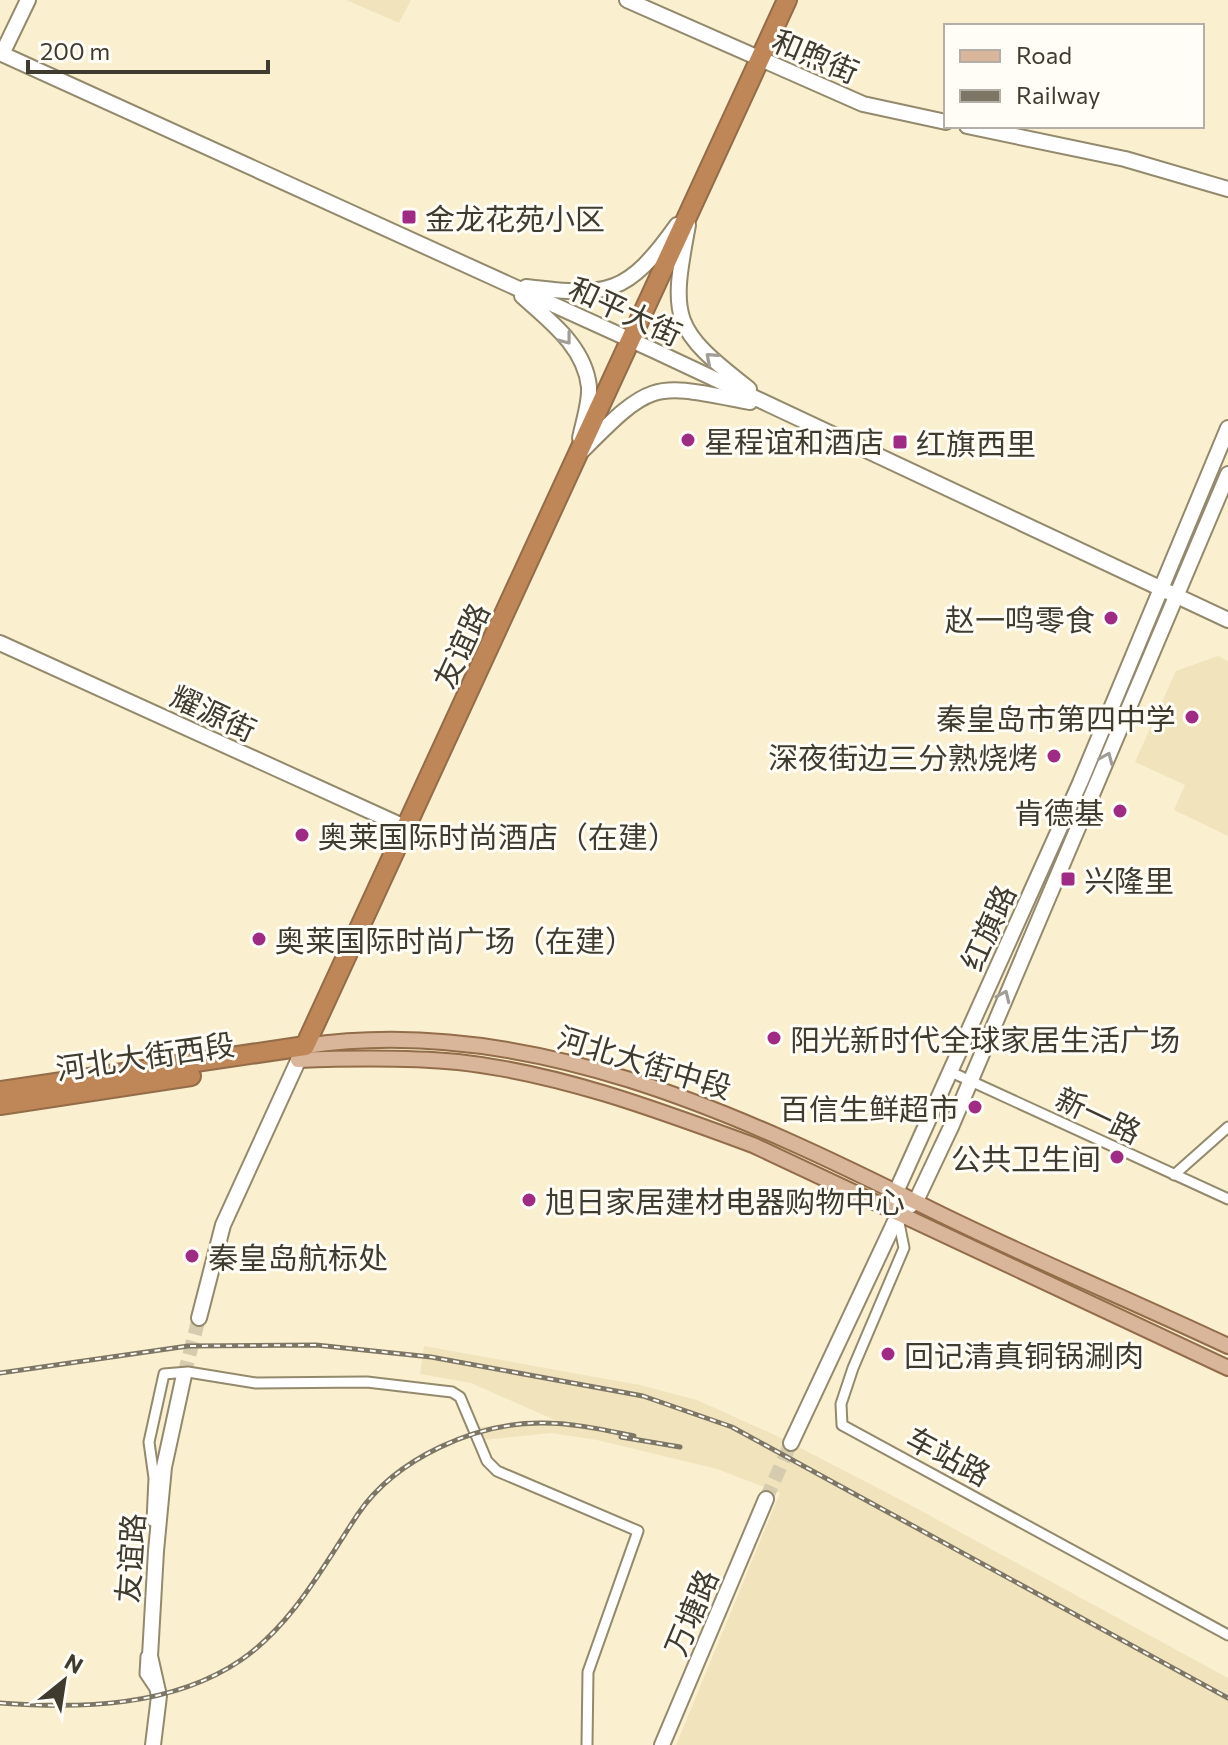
<svg xmlns="http://www.w3.org/2000/svg" width="1228" height="1745" viewBox="0 0 1228 1745" font-family="Commissioner,'Noto Sans SC',sans-serif">
<style>
.built{fill:#f1e4bd}
.lines{fill:none;stroke-linecap:round;stroke-linejoin:round}
.secondary-tunnel{stroke:#d5cbaf;stroke-width:14;stroke-dasharray:14 7;stroke-linecap:butt}
.street-casing{stroke:#93896c;stroke-width:13}
.secondary-casing{stroke:#93896c;stroke-width:18}
.primary-casing{stroke:#936c49;stroke-width:18}
.highway-casing{stroke:#936c49;stroke-width:22}
.street{stroke:#fff;stroke-width:9}
.secondary{stroke:#fff;stroke-width:14}
.primary{stroke:#d9b69a;stroke-width:14}
.highway{stroke:#bf8657;stroke-width:18}
.rail-casing{stroke:#7d7664;stroke-width:5}
.rail{stroke:#fffdf6;stroke-width:2;stroke-dasharray:6;stroke-linecap:butt}
.oneway{stroke:#a09d97}
.poi-dot{fill:#9f2b85;stroke:#fffdf6;stroke-width:3}
.labels{text-anchor:middle;dominant-baseline:central;stroke-width:6;stroke-linejoin:round;paint-order:stroke}
.street-label{font-size:30px;fill:#403b2f;stroke:#fffdf6}
.poi-label{font-size:30px;fill:#403b2f;stroke:#fffdf6;text-anchor:start}
</style>
<rect width="100%" height="100%" fill="#faefcf"/>
<g class="built">
<polygon points="346,0 411,0 399,23"/>
<polygon points="1218,656 1228,661 1228,836 1174,810 1185,785 1135,762 1176,671"/>
<polygon points="424,1346 640,1385 697,1400 777,1436 903,1501 1228,1678 1228,1745 676,1745 780,1493 717,1469 597,1440 551,1433 484,1440 478,1427 557,1421 471,1383 420,1374"/>
</g>
<g class="lines">
<g class="secondary-tunnel">
<polyline points="184,1375 199,1318"/>
<polyline points="766,1499 791,1443"/>
</g>
<g class="street-casing">
<g id="street">
<polyline points="951,1072 1228,1199"/>
<polyline points="1174,1175 1228,1127"/>
<polyline points="898,1218 904,1248 853,1368 841,1404 842,1425 1228,1635"/>
<polyline points="152,1521 154,1478 149,1442 164,1374 188,1372 256,1383 367,1382 452,1392 460,1397 487,1461 497,1471 638,1531 588,1672 587,1745"/>
<polyline points="146,1656 145,1674 153,1686"/>
</g>
</g>
<g class="secondary-casing">
<g id="secondary">
<polyline points="627,0 863,104 946,122"/>
<polyline points="0,53 653,350 1228,620"/>
<polyline points="2,54 28,0"/>
<polyline points="967,126 1125,159 1228,189"/>
<path d="M688 225C670 320 672 329 749 389"/>
<path d="M526 287C609 297 627 295 677 225"/>
<path d="M522 296C550 321 585 347 589 387 590 403 583 423 580 438"/>
<path d="M583 450C654 378 654 384 750 402"/>
<polyline points="0,643 407,828"/>
<polyline points="898,1215 916,1201 951,1127 1228,474"/>
<polyline points="199,1318 223,1225 303,1050"/>
<polyline points="791,1443 898,1215 896,1192 1080,783 1228,428"/>
<polyline points="153,1745 159,1696 150,1656 156,1551 164,1467 184,1375"/>
<polyline points="662,1745 766,1499"/>
</g>
</g>
<g class="primary-casing">
<g id="primary">
<path d="M305 1046C525 1013 740 1114 932 1210 1029 1258 1130 1300 1228 1346"/>
<path d="M298 1060C351 1058 405 1057 458 1062 559 1073 658 1110 753 1145L1228 1368"/>
</g>
</g>
<g class="highway-casing">
<g id="highway">
<polyline points="0,1091 305,1046 787,0"/>
<polyline points="0,1105 191,1076"/>
</g>
</g>
<use href="#street" class="street"/>
<use href="#secondary" class="secondary"/>
<use href="#primary" class="primary"/>
<use href="#highway" class="highway"/>
<g class="rail-casing">
<g id="rail">
<polyline points="0,1373 188,1346 316,1345 431,1357 643,1396 732,1427 1228,1698"/>
<polyline points="621,1437 680,1447"/>
<path d="M0 1703C81 1709 172 1707 241 1660 293 1624 324 1565 358 1514 396 1458 477 1422 543 1423 574 1423 604 1430 634 1436"/>
</g>
</g>
<use href="#rail" class="rail"/>
</g>
<defs><path id="oneway-chevron" d="M-2-3.5L2.5 0L-2 3.5" fill="none" stroke-width="1.6" stroke-linecap="round" stroke-linejoin="round" transform="scale(2)"/></defs>
<g class="oneway">
<use href="#oneway-chevron" transform="translate(566 339) rotate(52)"/>
<use href="#oneway-chevron" transform="translate(711 358) rotate(-139)"/>
<use href="#oneway-chevron" transform="translate(1107 758) rotate(-67)"/>
<use href="#oneway-chevron" transform="translate(1004 996) rotate(-66)"/>
</g>
<g class="poi-dot">
<rect x="401" y="209" width="16" height="16" rx="4"/>
<circle cx="688" cy="440" r="8"/>
<rect x="892" y="434" width="16" height="16" rx="4"/>
<circle cx="1111" cy="618" r="8"/>
<circle cx="1192" cy="717" r="8"/>
<circle cx="1054" cy="756" r="8"/>
<circle cx="1120" cy="811" r="8"/>
<circle cx="302" cy="835" r="8"/>
<rect x="1060" y="871" width="16" height="16" rx="4"/>
<circle cx="259" cy="939" r="8"/>
<circle cx="774" cy="1038" r="8"/>
<circle cx="975" cy="1107" r="8"/>
<circle cx="1117" cy="1157" r="8"/>
<circle cx="529" cy="1200" r="8"/>
<circle cx="192" cy="1256" r="8"/>
<circle cx="888" cy="1354" r="8"/>
</g>
<g class="labels">
<g class="street-label">
<text transform="translate(816 55) rotate(23)">和煦街</text>
<text transform="translate(626 310) rotate(25)">和平大街</text>
<text transform="translate(460 645) rotate(-65)">友谊路</text>
<text transform="translate(214 712) rotate(25)">耀源街</text>
<text transform="translate(987 927) rotate(-66)">红旗路</text>
<text transform="translate(145 1055) rotate(-8)">河北大街西段</text>
<text transform="translate(645 1061) rotate(17)">河北大街中段</text>
<text transform="translate(1099 1114) rotate(25)">新一路</text>
<text transform="translate(949 1455) rotate(28)">车站路</text>
<text transform="translate(129 1558) rotate(-86)">友谊路</text>
<text transform="translate(690 1612) rotate(-67)">万塘路</text>
</g>
<g class="poi-label">
<text x="425" y="217">金龙花苑小区</text>
<text x="704" y="440">星程谊和酒店</text>
<text x="916" y="442">红旗西里</text>
<text x="1095" y="618" text-anchor="end">赵一鸣零食</text>
<text x="1176" y="717" text-anchor="end">秦皇岛市第四中学</text>
<text x="1038" y="756" text-anchor="end">深夜街边三分熟烧烤</text>
<text x="1104" y="811" text-anchor="end">肯德基</text>
<text x="318" y="835">奥莱国际时尚酒店（在建）</text>
<text x="1084" y="879">兴隆里</text>
<text x="275" y="939">奥莱国际时尚广场（在建）</text>
<text x="790" y="1038">阳光新时代全球家居生活广场</text>
<text x="959" y="1107" text-anchor="end">百信生鲜超市</text>
<text x="1101" y="1157" text-anchor="end">公共卫生间</text>
<text x="545" y="1200">旭日家居建材电器购物中心</text>
<text x="208" y="1256">秦皇岛航标处</text>
<text x="904" y="1354">回记清真铜锅涮肉</text>
</g>
</g>
<rect x="944" y="24" width="260" height="104" fill="#fffdf6" stroke="#b3afa6" stroke-width="2"/>
<rect x="960" y="50" width="40" height="12" fill="#d9b69a" stroke="#b3afa6" stroke-width="2"/>
<text x="1016" y="64" font-size="24" fill="#403b2f">Road</text>
<rect x="960" y="90" width="40" height="12" fill="#7d7664" stroke="#b3afa6" stroke-width="2"/>
<text x="1016" y="104" font-size="24" fill="#403b2f">Railway</text>
<g transform="translate(64 1681) rotate(30)" stroke="#fffdf6" stroke-width="6" paint-order="stroke">
<path d="M0-6L14 30L0 20L-14 30Z" fill="#403b2f"/>
<text y="-12" font-size="22" font-weight="bold" text-anchor="middle" fill="#403b2f">N</text>
</g>
<path d="M28 60v12h240v-12" fill="none" stroke="#403b2f" stroke-width="4"/>
<text x="40" y="60" font-size="24" fill="#403b2f" stroke="#fffdf6" stroke-width="6" paint-order="stroke">200 m</text>
</svg>
